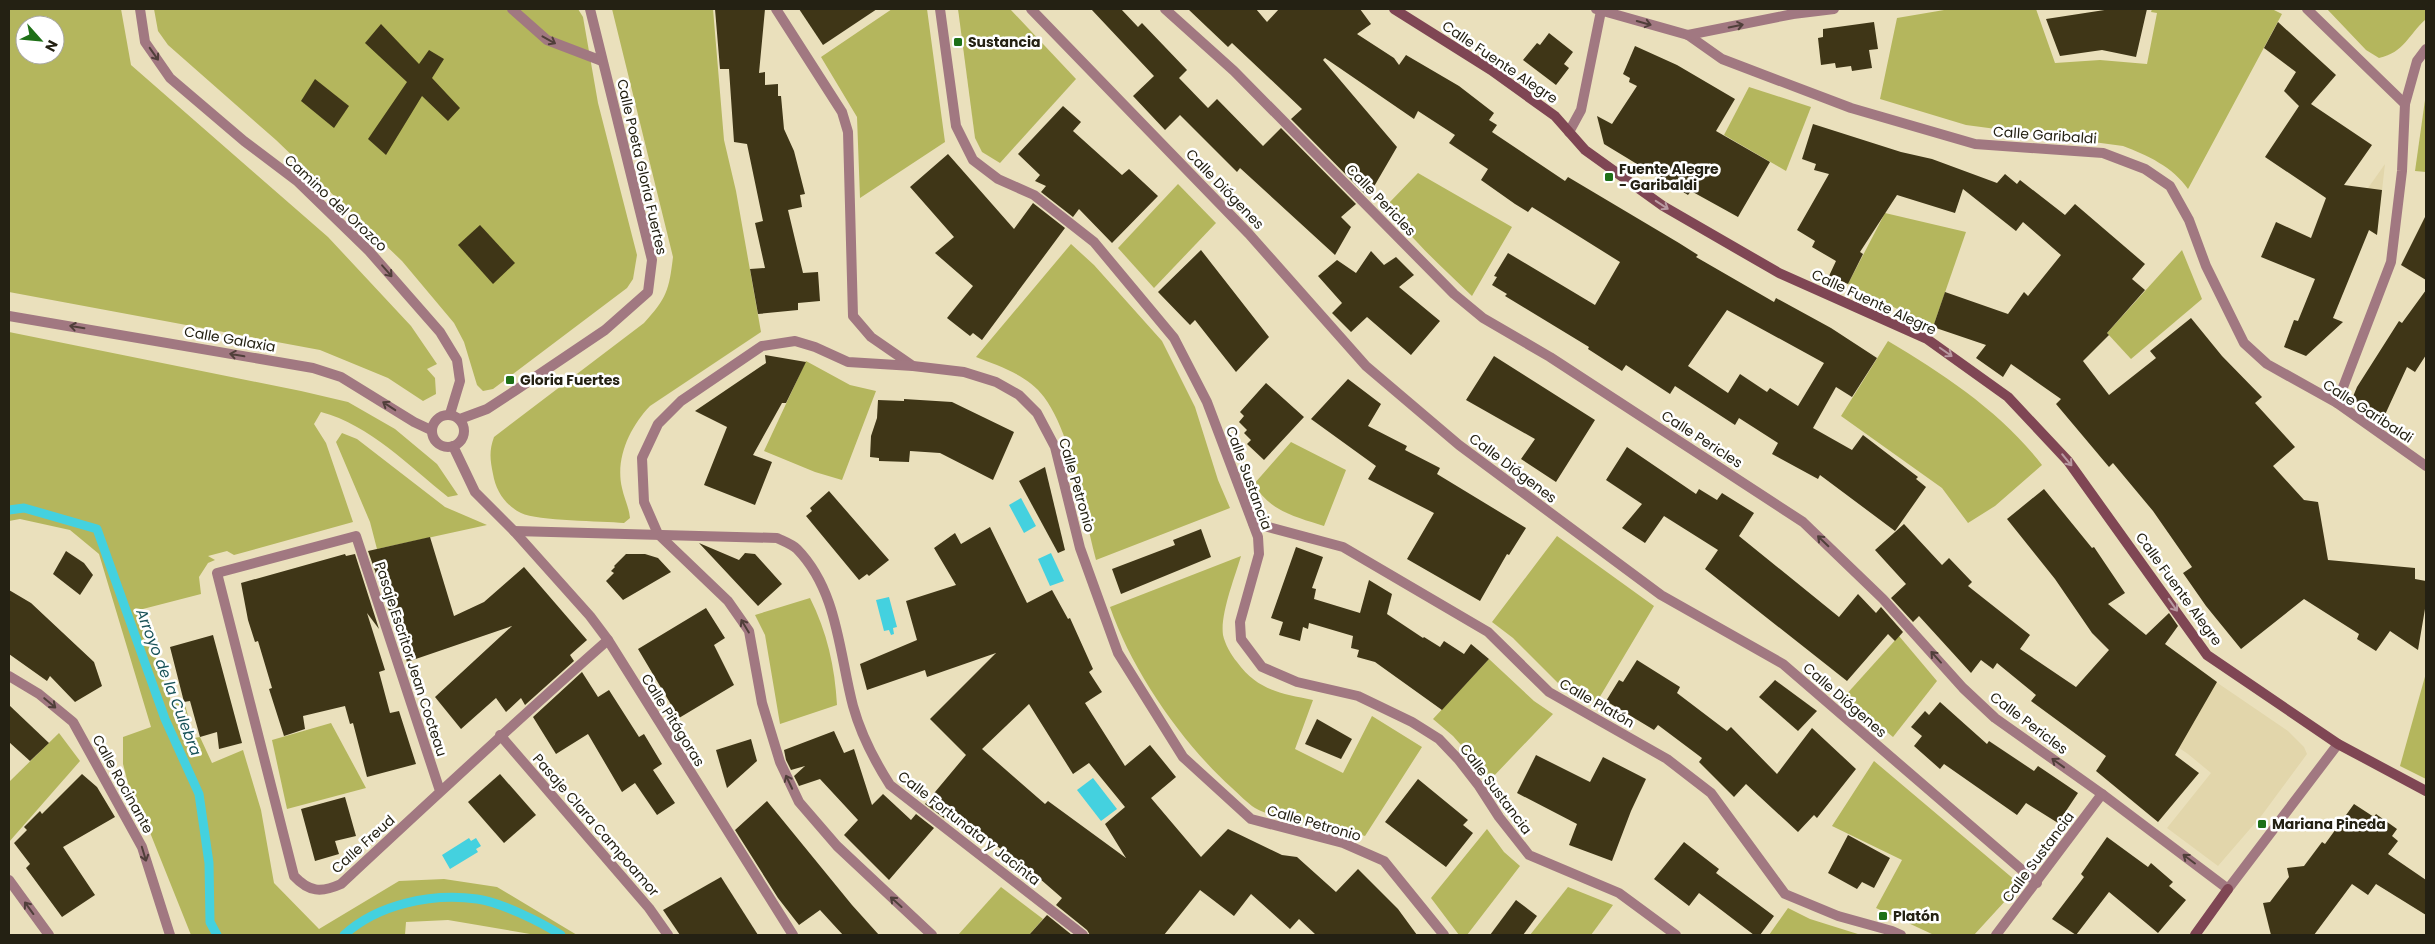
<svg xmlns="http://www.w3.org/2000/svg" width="2435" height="944" viewBox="0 0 2435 944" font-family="Poppins,sans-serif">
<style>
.built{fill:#e2d6ab}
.green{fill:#b4b65d;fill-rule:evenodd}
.water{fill:#44d1df}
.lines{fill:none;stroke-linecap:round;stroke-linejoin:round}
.stream{stroke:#44d1df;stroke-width:9}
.building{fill:#3f3617;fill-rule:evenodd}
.street{stroke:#a17881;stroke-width:10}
.secondary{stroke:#7f4654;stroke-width:10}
.oneway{stroke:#503f3a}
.oneway2{stroke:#b999a1}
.poi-dot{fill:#1e7017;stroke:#fff;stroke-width:2}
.labels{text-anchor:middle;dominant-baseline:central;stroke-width:5;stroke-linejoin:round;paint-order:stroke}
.poi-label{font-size:14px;font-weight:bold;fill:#242113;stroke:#fff;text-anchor:start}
.street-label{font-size:14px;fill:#242113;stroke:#fff}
.water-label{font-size:15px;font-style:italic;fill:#195359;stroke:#fff}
</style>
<rect width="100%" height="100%" fill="#eae0bc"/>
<g class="built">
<polygon points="2385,164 2377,235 2349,215"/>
<polygon points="2200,671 2288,731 2304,747 2307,754 2262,815 2218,866 2167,828 2211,773 2188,754 2151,729"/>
</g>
<g class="green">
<path d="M9 9H121L131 65 328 237 411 326 437 364 427 369 435 378 436 394 423 401 388 378 320 350 9 292ZM25 25H55V55H25Z"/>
<polygon points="154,9 578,9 583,17 598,103 637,255 633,279 627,288 493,389 483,391 477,385 464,342 454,323 402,261 276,140 168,45 158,31"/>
<path d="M612 9H713L724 140 736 191 761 332 650 406C630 427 615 458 622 488 624 498 629 507 630 518L624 523C602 521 538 521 521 513 505 505 496 491 493 474 490 459 489 451 494 437L644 323C667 298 669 290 673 257Z"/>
<polygon points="892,9 927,9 945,142 860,198 857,117 821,57"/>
<polygon points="958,9 1010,9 1076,79 1000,163 982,152 975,138"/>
<path d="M1950 9H2036L2055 63 2100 60 2147 64 2157 13 2151 12 2152 9H2272L2282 14 2188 189C2173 167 2147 155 2123 146L1966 125 1880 99 1897 18Z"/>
<path d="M2327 9H2426V19C2408 35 2405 52 2379 58L2366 50Z"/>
<polygon points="1749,87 1811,107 1786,171 1724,135"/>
<polygon points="2426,93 2426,172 2415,171"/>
<path d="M1418 173 1512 227 1472 296C1443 268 1410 239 1387 205Z"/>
<polygon points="1178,184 1216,223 1154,288 1118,248"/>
<polygon points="1885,213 1966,232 1933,327 1848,284"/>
<path d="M1071 244 1094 265 1162 341 1195 407 1218 480 1230 508 1096 560C1083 512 1073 436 1044 397 1028 375 999 366 976 357Z"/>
<polygon points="2182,250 2202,299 2131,359 2107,333"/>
<path d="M9 332 301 391 348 402 395 429 437 464 458 495 448 497C409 466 370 425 321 412L314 424 326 443 353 522 234 555 227 551 208 556 215 560 208 563 199 577 201 594 139 610 172 704 184 701 194 738 200 737 212 763 243 750 261 810 274 883 319 929 399 881 444 879 497 887 577 935H536L448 920 406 922 405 935H191L149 830 131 795 123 764V737L151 727 99 554 70 530 20 519 9 521Z"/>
<path d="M1888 341C1945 375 2001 412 2042 465L1995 506 1968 523 1942 488 1841 416Z"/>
<polygon points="806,361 850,385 876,391 842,480 815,472 764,451"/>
<polygon points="342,433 357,439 445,507 487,525 377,549 370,522 336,442"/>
<path d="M1291 442 1346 470 1324 526C1296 517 1269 511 1254 484Z"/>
<polygon points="1557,536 1654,606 1595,705 1558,683 1513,638 1492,622"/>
<path d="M1241 556C1235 577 1220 614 1223 635 1225 644 1231 655 1237 662 1258 691 1281 693 1313 700L1295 749 1343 773 1372 716 1422 747 1365 836C1328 823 1291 827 1255 808 1247 803 1239 794 1232 788 1182 743 1132 671 1110 607Z"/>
<path d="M810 598C827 632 835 667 837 705L780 724 765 635 755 615Z"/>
<polygon points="1899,636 1937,681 1893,737 1844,697"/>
<polygon points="1489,659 1534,701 1553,714 1491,779 1453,736 1433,719"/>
<polygon points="2426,673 2426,779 2400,766"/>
<polygon points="331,723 366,788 287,809 272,740"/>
<polygon points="59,733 80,761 9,842 9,782"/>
<polygon points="1874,761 2016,881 2017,888 1974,935 1934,935 1876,908 1902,860 1832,826"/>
<polygon points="1487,829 1504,852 1520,866 1467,935 1459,935 1431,898"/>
<polygon points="1001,887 1043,919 1029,935 958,935"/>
<polygon points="1568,887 1613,905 1591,935 1530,935"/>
<polygon points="1788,908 1810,919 1861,935 1769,935"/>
</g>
<g class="water">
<polygon points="1021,498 1036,526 1024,533 1009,505"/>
<polygon points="1051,553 1064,581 1050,586 1038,559"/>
<polygon points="889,597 897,627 893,628 894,634 891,635 889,630 884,631 876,600"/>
<polygon points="1093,778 1117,809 1101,821 1077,790"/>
<polygon points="469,838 471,841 476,838 481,846 476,849 478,852 450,869 442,855"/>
</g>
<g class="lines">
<g class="stream">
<polyline points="9,510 24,508 97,529 165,719 199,794 209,863 210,922 217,935"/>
<path d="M344 935C378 904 431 893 477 899 500 902 541 922 561 935"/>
</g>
</g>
<g class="building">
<polygon points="715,9 765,9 759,73 765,72 765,85 778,84 778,96 781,96 784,129 794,151 805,194 800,195 802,207 788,210 803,273 818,272 820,301 798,303 798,310 758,314 750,269 765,268 755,223 763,221 747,144 734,142 729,69 720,69"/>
<polygon points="799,9 877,9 823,45"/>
<polygon points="1091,9 1121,9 1138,27 1142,23 1187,70 1179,78 1208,108 1217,99 1263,146 1281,128 1356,204 1341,217 1351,227 1335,255 1240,168 1237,172 1180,115 1165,130 1133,96 1154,76"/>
<path d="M1188 9H1256L1267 22 1279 9H1360L1371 24 1357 34 1394 58 1399 65 1406 55 1459 86 1494 113 1489 120 1497 125 1492 132 1565 181 1568 177 1679 243 1698 255 1696 257 1774 302 1776 298 1831 328 1877 358 1852 397 1836 387 1813 428 1852 450 1863 435 1918 477 1916 479 1926 487 1895 531 1820 475 1818 479 1772 454 1778 443 1739 418 1735 425 1675 386 1670 394 1626 365 1622 371 1588 349 1589 347 1505 296 1507 294 1492 285 1497 277 1494 276 1508 253 1595 305 1620 262 1532 207 1528 212 1515 204 1481 180 1488 169 1449 143 1455 135 1418 111 1414 119 1325 58 1323 60 1397 147 1372 190 1366 195 1291 119 1302 109 1232 43 1228 47ZM1727 310 1824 363 1798 406 1770 388 1767 392 1740 374 1728 393 1688 366Z"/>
<polygon points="2111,9 2147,9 2136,57 2102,50 2060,56 2046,19"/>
<polygon points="1874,22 1878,49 1869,50 1872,68 1852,71 1851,66 1836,68 1835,63 1821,65 1818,38 1823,37 1823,29"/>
<polygon points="2278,22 2336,75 2311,104 2372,145 2344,185 2382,190 2377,235 2369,230 2333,318 2343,322 2306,356 2284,347 2294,320 2298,321 2315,279 2261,257 2276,222 2311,238 2326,198 2265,157 2299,106 2284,91 2296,72 2264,48"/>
<polygon points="381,24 419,64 429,50 444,59 432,78 460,108 448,121 422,96 386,155 368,139 407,82 365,43"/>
<polygon points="1549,33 1573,52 1564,64 1569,68 1556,85 1523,60 1537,43 1540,45"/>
<polygon points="1635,46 1677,65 1735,99 1716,131 1770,162 1738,217 1691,191 1688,195 1604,144 1597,116 1612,124 1637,86 1629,82 1630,78 1623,74"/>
<polygon points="315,79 349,106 334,128 301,101"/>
<polygon points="1063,106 1081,122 1073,131 1122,175 1129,169 1158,196 1112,243 1079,209 1073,217 1041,192 1046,186 1035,181 1040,175 1018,154"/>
<polygon points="1813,124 1901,152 1932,159 1997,183 2005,174 2017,184 2020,180 2065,215 2075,204 2145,264 2132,279 2145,290 2107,333 2109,335 2083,361 2109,395 2156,358 2150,351 2191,318 2222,356 2262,397 2255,403 2295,447 2273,466 2304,500 2318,502 2328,560 2415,568 2415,579 2426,581 2426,603 2418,650 2390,631 2376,651 2357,639 2359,634 2304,599 2241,649 2206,606 2183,573 2192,567 2153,511 2113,463 2109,467 2056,404 2061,399 2011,364 2003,377 1976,358 1986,345 1933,327 1945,292 2008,314 2024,292 2028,296 2061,255 2023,222 2016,231 1963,189 1955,213 1897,195 1860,252 1863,254 1848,284 1829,276 1836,261 1812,247 1815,241 1797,230 1829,174 1814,170 1816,164 1802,159"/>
<polygon points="948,154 1014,229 1033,203 1065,228 982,340 973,333 970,336 947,318 973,286 935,253 954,237 910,187"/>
<polygon points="2426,215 2426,280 2401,265"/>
<polygon points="480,225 515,263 493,284 458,245"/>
<polygon points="1201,250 1269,337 1236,372 1195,320 1190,325 1158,292"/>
<polygon points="1371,251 1384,265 1396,257 1414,275 1399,287 1440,321 1411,355 1367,317 1351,332 1332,313 1342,303 1318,276 1337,260 1356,273"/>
<polygon points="2426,290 2426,355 2415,372 2407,367 2383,419 2352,399 2357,387 2399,321 2402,323"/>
<polygon points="765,355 806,362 786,403 782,403 753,455 772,462 755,505 704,485 727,427 695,411 766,363"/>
<polygon points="1494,356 1595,420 1556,482 1521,459 1535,439 1466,400"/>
<polygon points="1348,379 1381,404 1368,426 1407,446 1405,450 1440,468 1437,474 1526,528 1509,555 1507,554 1480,601 1407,559 1434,513 1368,479 1376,466 1311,419"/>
<polygon points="1266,383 1304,417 1264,460 1247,444 1251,440 1244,433 1247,430 1239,422 1244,416 1240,412"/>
<polygon points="904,399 952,402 1014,432 993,480 940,453 910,451 909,462 879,461 879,458 870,457 871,436 877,418 878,400 904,401"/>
<polygon points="1627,447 1696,494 1699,489 1717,500 1722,493 1754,513 1739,536 1839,617 1858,594 1876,613 1881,607 1903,632 1895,641 1888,634 1847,681 1705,569 1718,550 1664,516 1645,543 1622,528 1642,504 1606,480"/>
<polygon points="1045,467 1065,550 1058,553 1019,481"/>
<polygon points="2044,489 2092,548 2094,547 2125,593 2108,604 2146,635 2169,613 2178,626 2165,644 2217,682 2175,755 2199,773 2158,822 2096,771 2106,756 2031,701 2036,695 1997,663 1993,669 1981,660 1971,673 1919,616 1913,622 1891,598 1906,584 1875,550 1904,524 1942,565 1949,558 1972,582 1968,586 2030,635 2020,649 2076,687 2109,650 2092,633 2055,579 2007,519"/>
<polygon points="829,491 889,560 869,576 867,574 859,580 806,516 812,511 810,508"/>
<path d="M990 527 1027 603 1052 590 1068 619 1070 618 1093 669 1089 672 1102 692 1085 703 1125 766 1150 745 1176 777 1151 798 1201 857 1228 829 1282 855 1297 857 1336 892 1358 869 1398 909 1417 935H1316L1299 919 1290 929 1251 894 1234 916 1200 890 1164 935H1090L1087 930 1056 905 1062 898 1024 865 949 813 944 818 925 804 966 755 930 719 996 653 927 677 925 670 867 690 860 664 917 640 906 601 956 585 934 548 955 533 961 544ZM1029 704 1073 774 1089 763 1125 807 1105 824 1126 858 1048 801 1045 804 982 749Z"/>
<polygon points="1201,529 1211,557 1121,594 1112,569 1175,545 1173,540"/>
<polygon points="430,537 454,616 484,602 524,567 587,640 570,655 574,661 525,705 521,698 506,712 496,698 461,729 435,697 512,626 407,662 368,551"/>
<polygon points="699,543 739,560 745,553 755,554 782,584 758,606"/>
<polygon points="1296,547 1323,557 1312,588 1316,589 1314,599 1360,613 1369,580 1392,594 1387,614 1423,638 1424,637 1440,647 1444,641 1464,654 1471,644 1489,659 1442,710 1375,662 1357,657 1359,650 1351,648 1353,636 1309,623 1308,629 1303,627 1300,641 1279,635 1283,622 1271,618"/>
<polygon points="66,551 84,563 93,575 80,595 53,574"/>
<polygon points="345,554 346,556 355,554 379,629 367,613 385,670 379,672 390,713 399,711 416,764 367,777 353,723 350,724 345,706 303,716 305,729 284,736 269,689 272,688 258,641 255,642 248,620 241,583"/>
<polygon points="626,554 645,554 658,558 671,572 623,600 606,581 614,573 611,571 615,567 614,566"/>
<polygon points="9,590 31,603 94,662 102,686 75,702 50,676 47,681 9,654"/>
<polygon points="706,608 725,638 714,645 734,685 679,718 638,649"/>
<polygon points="213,635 242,743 219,749 217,732 200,737 190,701 184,702 170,647"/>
<polygon points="1637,660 1680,687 1677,693 1727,731 1731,727 1777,774 1812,728 1856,769 1817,818 1814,815 1798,832 1746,784 1734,797 1699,762 1702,758 1658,725 1654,730 1606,701 1619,680 1623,682"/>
<polygon points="582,672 598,697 609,690 639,737 644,734 662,764 653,770 675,803 657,815 635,783 622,792 588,734 556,754 533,717"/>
<polygon points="1775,680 1817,711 1798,731 1759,697"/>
<polygon points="1940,702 1987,744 1989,741 2034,771 2038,766 2078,793 2058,823 2026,803 2017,815 1944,764 1940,769 1914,746 1922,736 1911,727 1925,711 1929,715"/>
<polygon points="9,705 49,743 30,761 9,742"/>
<polygon points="1317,719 1352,739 1341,759 1305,744"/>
<polygon points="834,731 844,753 854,749 872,805 883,794 911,820 916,814 934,828 889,880 844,835 858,820 820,779 799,786 794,776 805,766 791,770 786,760 784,750"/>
<polygon points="751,739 757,761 727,788 716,750"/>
<polygon points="1536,755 1590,782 1603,757 1646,779 1631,811 1612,861 1569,845 1577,824 1517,793"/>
<polygon points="82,774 97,787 115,817 63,847 95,895 62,917 26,868 30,864 14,843 27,830 24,827 40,811 42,814"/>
<polygon points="500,774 536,815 504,843 468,802"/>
<polygon points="1418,779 1468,820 1463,825 1473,833 1446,867 1385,822"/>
<polygon points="345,797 356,836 335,841 339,854 315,861 301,809"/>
<polygon points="767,801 852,905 879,935 843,935 820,910 799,925 778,898 735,830"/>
<polygon points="2354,804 2374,817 2376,814 2397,829 2392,836 2398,841 2388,854 2426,880 2426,915 2376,884 2368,895 2352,884 2314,935 2271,935 2263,903 2270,902 2289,877 2287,868 2304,866 2322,842 2325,844"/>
<polygon points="1848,835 1890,858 1874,888 1862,882 1857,889 1828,873"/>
<polygon points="2107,837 2148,867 2151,863 2173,882 2169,886 2186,900 2158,933 2109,892 2076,935 2052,919 2084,877 2081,874"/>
<polygon points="1684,842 1719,869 1716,873 1774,916 1760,935 1754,935 1699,893 1689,906 1654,879"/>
<polygon points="721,877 758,935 680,935 663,910"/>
<polygon points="1516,900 1537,916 1523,935 1490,935"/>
<polygon points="1047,915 1072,935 1029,935"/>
</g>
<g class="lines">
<g class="street">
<polyline points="140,9 145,42 170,78 244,141 297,181 369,251 440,332 457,360 460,381 450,414"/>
<polyline points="512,9 547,40 602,61"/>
<polyline points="776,9 842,112 848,132 853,316 871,337 913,366 964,372 996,382 1019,395 1037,413 1055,447 1080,548 1118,653 1183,757 1251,819 1343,843 1384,861 1444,935"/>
<polyline points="940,9 956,126 973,160 998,179 1034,195 1094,242 1174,338 1207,402 1258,537 1259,554 1240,622 1241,639 1262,667 1297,682 1358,696 1412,722 1439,739 1458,759 1479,786 1499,817 1529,855 1619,893 1676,935"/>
<polyline points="1031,9 1249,234 1366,366 1459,445 1661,595 1783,664 2037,883"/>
<polyline points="1165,9 1234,71 1454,294 1483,318 1550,357 1803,522 1883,599 1963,688 1995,718 2102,794 2228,889 2338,744"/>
<polyline points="1596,9 1688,35 1722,59 1851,108 1975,144 2103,153 2145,169 2170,186 2189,220 2206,266 2244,343 2267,364 2337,403 2426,466"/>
<polyline points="2307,9 2405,104"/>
<polyline points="1688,35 1793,14 1834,9"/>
<polyline points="1569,132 1581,110 1601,11"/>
<polyline points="9,316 313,368 341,377 414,422 431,430"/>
<polyline points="913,366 848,362 815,347 795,341 762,346 681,401 658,424 642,458 644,502 658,534 728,601 749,631 762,703 780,762 799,802 837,846 932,935"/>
<polyline points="2337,403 2391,262 2402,171 2405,104 2417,61 2426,49"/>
<circle cx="448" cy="431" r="16"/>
<polyline points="460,419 487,409 516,390 605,330 648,292 652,260 590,9"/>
<polyline points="453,446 475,492 514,531 590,616 608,640 793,935"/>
<polyline points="1253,523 1343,547 1488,632 1549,692 1667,759 1711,793 1785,894 1838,916 1892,931 1901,935"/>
<path d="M514 531 777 538C783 541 792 544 797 549 838 591 839 653 853 706 861 735 874 760 890 785L1083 935"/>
<polyline points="9,676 39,694 73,722 142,847 170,935"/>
<polyline points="500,735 649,908 668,935"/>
<path d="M440 791 356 536 217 573 294 876C309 892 321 893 341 884 429 802 517 720 608 640"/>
<polyline points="9,880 49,935"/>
<polyline points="1996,935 2102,794"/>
</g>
<g class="secondary">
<polyline points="1394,9 1491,70 1555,116 1585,150 1663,206 1779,273 1927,339 2008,397 2068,461 2207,655 2338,744 2426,791"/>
<polyline points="2195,935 2228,889"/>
</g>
</g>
<defs><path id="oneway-shaft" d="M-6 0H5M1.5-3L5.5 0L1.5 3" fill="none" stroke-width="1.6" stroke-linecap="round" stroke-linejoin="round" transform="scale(1.25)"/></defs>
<g class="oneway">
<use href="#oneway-shaft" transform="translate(1644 23) rotate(16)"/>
<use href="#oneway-shaft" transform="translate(1736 26) rotate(-12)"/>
<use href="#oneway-shaft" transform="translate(549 40) rotate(29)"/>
<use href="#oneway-shaft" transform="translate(154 54) rotate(55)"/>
<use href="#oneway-shaft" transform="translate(387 271) rotate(49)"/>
<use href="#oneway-shaft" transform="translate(77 327) rotate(-171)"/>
<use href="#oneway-shaft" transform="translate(237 355) rotate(-170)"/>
<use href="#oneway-shaft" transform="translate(389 406) rotate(-147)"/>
<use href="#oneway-shaft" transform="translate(1823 541) rotate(-136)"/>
<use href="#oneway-shaft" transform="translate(745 626) rotate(-121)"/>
<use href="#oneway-shaft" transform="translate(1936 657) rotate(-132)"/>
<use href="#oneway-shaft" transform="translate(50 703) rotate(40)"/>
<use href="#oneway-shaft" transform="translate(2058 763) rotate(-144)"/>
<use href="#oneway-shaft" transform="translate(789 782) rotate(-115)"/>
<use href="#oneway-shaft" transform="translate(144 854) rotate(73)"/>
<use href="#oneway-shaft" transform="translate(2189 859) rotate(-143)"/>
<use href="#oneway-shaft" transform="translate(896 902) rotate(-138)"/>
<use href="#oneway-shaft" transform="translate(29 908) rotate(-126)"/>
</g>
<g class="oneway2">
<use href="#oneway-shaft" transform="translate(1662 205) rotate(33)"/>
<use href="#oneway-shaft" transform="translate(1946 352) rotate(35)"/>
<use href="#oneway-shaft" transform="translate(2067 460) rotate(50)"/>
<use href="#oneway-shaft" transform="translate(2173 605) rotate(55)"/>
</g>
<g class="poi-dot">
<rect x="953" y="37" width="10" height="10" rx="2.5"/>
<rect x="1604" y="172" width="10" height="10" rx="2.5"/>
<rect x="505" y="375" width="10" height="10" rx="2.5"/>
<rect x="2257" y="819" width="10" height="10" rx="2.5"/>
<rect x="1878" y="911" width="10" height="10" rx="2.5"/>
</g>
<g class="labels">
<g class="poi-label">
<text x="968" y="42">Sustancia</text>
<text x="1619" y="169">Fuente Alegre<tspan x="1619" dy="16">- Garibaldi</tspan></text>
<text x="520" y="380">Gloria Fuertes</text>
<text x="2272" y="824">Mariana Pineda</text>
<text x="1893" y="916">Platón</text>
</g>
<g class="street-label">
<text transform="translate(1500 62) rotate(34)">Calle Fuente Alegre</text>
<text transform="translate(2045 135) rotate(4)">Calle Garibaldi</text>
<text transform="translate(642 167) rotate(77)">Calle Poeta Gloria Fuertes</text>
<text transform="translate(1225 189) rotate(46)">Calle Diógenes</text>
<text transform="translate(1381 200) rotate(46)">Calle Pericles</text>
<text transform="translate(336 203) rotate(43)">Camino del Orozco</text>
<text transform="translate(1874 302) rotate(25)">Calle Fuente Alegre</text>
<text transform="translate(230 339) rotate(10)">Calle Galaxia</text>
<text transform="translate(2368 411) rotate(33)">Calle Garibaldi</text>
<text transform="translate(1702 439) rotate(33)">Calle Pericles</text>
<text transform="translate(1513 468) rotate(37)">Calle Diógenes</text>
<text transform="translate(1249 478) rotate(70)">Calle Sustancia</text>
<text transform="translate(1077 485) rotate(74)">Calle Petronio</text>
<text transform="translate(2179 589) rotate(54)">Calle Fuente Alegre</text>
<text transform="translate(411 659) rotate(72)">Pasaje Escritor Jean Cocteau</text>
<text transform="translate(1845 700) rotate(41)">Calle Diógenes</text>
<text transform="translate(1597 703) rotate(30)">Calle Platón</text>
<text transform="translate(673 720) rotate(58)">Calle Pitágoras</text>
<text transform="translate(2029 723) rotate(37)">Calle Pericles</text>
<text transform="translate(123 784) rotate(61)">Calle Rocinante</text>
<text transform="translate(1496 789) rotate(53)">Calle Sustancia</text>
<text transform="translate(1314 823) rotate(16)">Calle Petronio</text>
<text transform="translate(596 825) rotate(49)">Pasaje Clara Campoamor</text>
<text transform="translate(969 828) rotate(38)">Calle Fortunata y Jacinta</text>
<text transform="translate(363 844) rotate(-42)">Calle Freud</text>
<text transform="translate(2038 857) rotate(-53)">Calle Sustancia</text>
</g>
<g class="water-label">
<text transform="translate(169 682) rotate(69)">Arroyo de la Culebra</text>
</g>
</g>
<rect width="2435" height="944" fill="none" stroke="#242113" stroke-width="20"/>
<g transform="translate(40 40) rotate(117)"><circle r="24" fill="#ffffff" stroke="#a7a6a1"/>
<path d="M0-4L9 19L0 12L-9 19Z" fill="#1e7017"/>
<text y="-8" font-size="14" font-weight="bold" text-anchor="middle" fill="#242113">N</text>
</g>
</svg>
